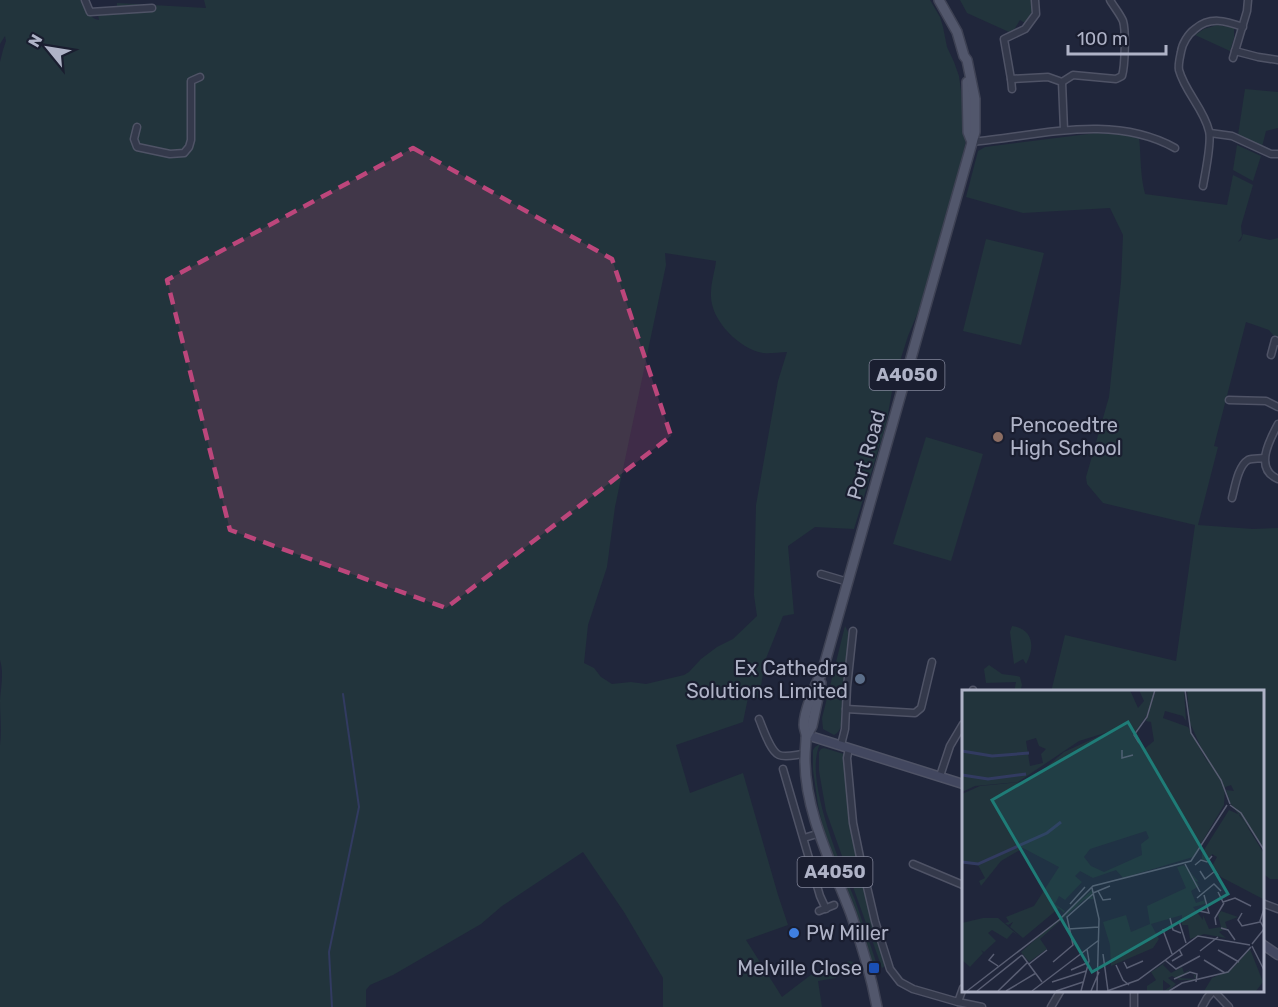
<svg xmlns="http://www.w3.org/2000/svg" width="1278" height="1007" viewBox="0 0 1278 1007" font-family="Rubik,sans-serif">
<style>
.green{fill:#22343c;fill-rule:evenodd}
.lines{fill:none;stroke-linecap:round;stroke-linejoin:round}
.stream{stroke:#323b61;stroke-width:2}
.street-casing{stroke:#4f5366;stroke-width:9}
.secondary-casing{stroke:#4f5366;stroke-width:11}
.primary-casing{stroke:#3e4254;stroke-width:12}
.street{stroke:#34394b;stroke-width:6}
.secondary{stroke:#42475f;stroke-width:8}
.primary{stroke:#52576c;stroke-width:9}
.marked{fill:#bc467b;fill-opacity:0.2;stroke:#bc467b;stroke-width:4.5;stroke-dasharray:12 8;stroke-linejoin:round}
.education-dot{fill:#8d6e63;stroke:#1a1e30;stroke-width:2}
.service-dot{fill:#5c6f8a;stroke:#1a1e30;stroke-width:2}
.shop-dot{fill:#3f7fe0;stroke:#1a1e30;stroke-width:2}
.transit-dot{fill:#1a4fb4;stroke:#1a1e30;stroke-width:2}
.labels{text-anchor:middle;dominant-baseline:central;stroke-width:4.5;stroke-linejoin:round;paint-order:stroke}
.shield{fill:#1a1e30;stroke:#82869a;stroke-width:1.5}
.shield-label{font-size:18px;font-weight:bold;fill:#afb3c7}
.poi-label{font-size:20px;fill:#afb3c7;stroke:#1a1e30;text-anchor:start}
.street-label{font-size:20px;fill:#afb3c7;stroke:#1a1e30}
.inset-river{fill:none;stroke:#323b61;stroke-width:3}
.inset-road{fill:none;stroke:#595e73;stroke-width:1.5}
.view{fill:#1f7c77;fill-opacity:0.15;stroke:#1f7c77;stroke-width:3}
.inset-edge{fill:none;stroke:#afb3c7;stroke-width:3}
</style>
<rect width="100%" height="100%" fill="#20263b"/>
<g class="green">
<path d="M0 0H83C87 9 88 18 99 20L98 15 107 9 117 8V3L206 8 204 0H930L940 17 943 27 947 47 954 62 959 76 962 98 963 122H966V140L962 160 947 215 936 250 921 305 908 336 894 380 886 425 854 529 815 527 788 546 794 614 783 616 765 661 759 698H748L743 722 676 745 690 793 743 773 778 895 788 925 746 940 782 997 816 971 850 961 857 963 860 973C853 976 845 974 836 976V978L818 981 822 1007H663V978L624 912 583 852 502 906 481 924 393 975 370 985 366 990V1007H0V745C2 730 0 715 0 700 1 686 4 673 0 660V62L3 50 6 41 5 36 0 44ZM665 253 716 261C715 271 711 282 711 293 709 319 739 349 763 353 771 354 779 352 787 352L778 381 756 505 754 595 757 616 733 639 717 647 701 659 689 672 684 675 646 684 631 682 612 684 601 677 594 668 584 663 588 625 607 567 615 507 666 265Z"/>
<path d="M960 0H1033C1036 8 1029 16 1025 23L1020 20 1014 30 1009 32 967 13Z"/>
<polygon points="1217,25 1234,28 1234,38 1230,51 1195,35 1204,29"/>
<polygon points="1245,89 1278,92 1278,128 1266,131 1262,147 1238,135"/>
<path d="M1096 133 1139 136C1141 156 1140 175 1145 194L1227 205 1233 175 1253 185 1241 226 1242 236 1238 242 1241 240 1243 234 1270 240 1278 238V338L1273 335 1269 330 1246 322 1214 446 1218 447 1198 525 1253 529 1278 528V879H1270L1262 873V692H1051L1065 635 1176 661 1195 525 1103 503 1087 484 1086 477 1109 397 1121 282 1123 235 1110 208 1023 213 966 197 978 151 985 147Z"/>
<polygon points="1237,145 1261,156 1253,181 1233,170"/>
<polygon points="986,239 1044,253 1021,345 963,331"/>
<polygon points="926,437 983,454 951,561 893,544"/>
<path d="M845 626 850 636 843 690 844 692 843 702H842C841 713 845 730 834 735L823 729 822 718Z"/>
<path d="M1012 626C1034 629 1035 648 1026 664L1023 659 1014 664 1010 632Z"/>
<polygon points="989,665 1002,674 1017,676 1020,677 1022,685 1020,692 1014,692 1016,682 986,683 984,669"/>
<path d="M820 744C803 778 841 865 855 900 862 920 869 941 876 962L875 965H873L872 962 871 963 858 921 823 828 818 805 813 770V750L815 747Z"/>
<polygon points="824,748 844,754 856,851 864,887 885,966 882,968 826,811 819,771 819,752 821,749"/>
</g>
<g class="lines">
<polyline class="stream" points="332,1007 329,952 359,807 343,694"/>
<g class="street-casing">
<g id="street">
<polyline points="85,0 90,12 152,8"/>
<polyline points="1235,51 1258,57 1278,60"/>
<polyline points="1233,58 1247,11 1248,0"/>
<polyline points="1011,79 1048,77 1062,82 1064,130"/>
<path d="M1062 82 1073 75 1116 79 1122 76C1125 66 1126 31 1123 21 1120 14 1114 7 1110 0"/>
<polyline points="1012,89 1011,79 1004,39 1025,29 1036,14 1035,0"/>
<polyline points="137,127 134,139 137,147 170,154 184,153 189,147 191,140 191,81 200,77"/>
<polyline points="1210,133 1232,136 1271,154 1278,154"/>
<path d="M972 142C1039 136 1112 113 1175 148"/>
<path d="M1203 186C1205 174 1212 142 1209 131 1204 109 1185 92 1179 70 1178 64 1180 57 1181 52 1182 44 1188 34 1195 29 1210 16 1226 21 1243 27"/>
<polyline points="1271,355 1275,340 1278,342"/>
<polyline points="1229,400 1266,401 1278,407"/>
<path d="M1278 424C1269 441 1254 469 1278 479"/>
<path d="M1232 498C1235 487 1238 466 1248 460 1253 458 1259 459 1264 458"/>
<polyline points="821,574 848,582"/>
<polyline points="973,690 973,692"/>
<polyline points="846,709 915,713 921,708 922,704 932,662"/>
<path d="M759 719C763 728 770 751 779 755 786 758 798 754 805 754"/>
<polyline points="841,745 845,729 847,687 853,631"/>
<polyline points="849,748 847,758 853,823 860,857 875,921 890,969 900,982 913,989 958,1002 982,1007"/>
<polyline points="783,769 820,896 826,909"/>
<polyline points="940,776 950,746 963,724"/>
<polyline points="804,838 820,833"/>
<polyline points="913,864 963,885"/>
<polyline points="1262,903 1278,909"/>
<polyline points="819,911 834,905"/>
<polyline points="1134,990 1134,1007"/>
<polyline points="1213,990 1229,1007"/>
<polyline points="958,1002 963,988"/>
<polyline points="1051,1007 1061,990"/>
<polyline points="1202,1007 1207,998 1213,991"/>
</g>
</g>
<g class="secondary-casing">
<g id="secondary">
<polyline points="807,735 963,784"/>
<polyline points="1262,944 1278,955"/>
</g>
</g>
<g class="primary-casing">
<g id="primary">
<polyline points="967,82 968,132 972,142"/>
<polyline points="807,735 812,726 821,683"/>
<path d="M877 1007C871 975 862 945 851 914 832 864 804 811 805 757 805 750 806 744 806 738 807 733 804 730 804 725 804 712 815 684 822 673L975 132V99L967 60 964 56 957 32 939 0"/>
</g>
</g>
<use href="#street" class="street"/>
<use href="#secondary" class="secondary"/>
<use href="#primary" class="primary"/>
</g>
<path class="marked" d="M413 148 612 259 671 436 446 608 230 530 167 280Z"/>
<circle class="education-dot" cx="998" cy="437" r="6"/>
<circle class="service-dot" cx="860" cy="679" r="6"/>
<circle class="shop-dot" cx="794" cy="933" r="6"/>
<rect class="transit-dot" x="868" y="962" width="12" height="12" rx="3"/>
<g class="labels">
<g class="shield">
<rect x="869.5" y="360" width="75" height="30" rx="4.5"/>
<rect x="797.5" y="857" width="75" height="30" rx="4.5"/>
</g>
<g class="shield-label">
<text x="907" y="375">A4050</text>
<text x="835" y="872">A4050</text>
</g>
<g class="poi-label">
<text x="1010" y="425">Pencoedtre<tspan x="1010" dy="23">High School</tspan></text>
<text x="848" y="668" text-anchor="end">Ex Cathedra<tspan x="848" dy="23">Solutions Limited</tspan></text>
<text x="806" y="933">PW Miller</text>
<text x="862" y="968" text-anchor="end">Melville Close</text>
</g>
<g class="street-label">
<text transform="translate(866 455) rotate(-74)">Port Road</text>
</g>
</g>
<g transform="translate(962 690)">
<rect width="302" height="302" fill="#20263b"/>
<path d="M0 0H168L176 18 182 11 177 0H193L185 25 171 45 181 60 192 51 189 32 184 31 194 0H222L224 31 221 26 203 21 201 28 226 37 247 75 228 33 225 0H301V157L268 113 264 100 272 101 269 95 263 97 262 115 231 167 161 188 154 180 131 188 118 181 113 186 120 192 103 210 97 206 93 214 103 221 102 223 97 218 61 248 48 237 51 232 46 235 43 233 47 232 44 227 72 216 97 177 61 158 39 171 19 196 17 191 23 188 16 175 0 173V104L18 96 59 92 76 84 102 62 146 42 117 51 56 92 13 96 0 102ZM74 48 77 56 84 59 79 64 81 73 68 76 64 51ZM184 141 187 148 179 154 180 165 142 182 129 176 122 167 128 159ZM267 120 278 125 301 162V209L259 187 250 176 255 167 250 164 246 171 240 170V163ZM222 175 237 192 234 191 237 196 229 201 234 213 243 210V214L231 217 241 230V225L247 239 259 237 256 225 259 221 276 227 263 232 265 238 257 242 264 248 242 244 228 249 226 235H220V225L189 234 197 249 191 258 149 276 148 255 141 232 164 225 169 242 188 234 185 216 224 198 215 177ZM130 200 131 209H123L78 249 85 259 67 272 59 262ZM21 228H36L57 246 51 242 45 249 30 240 26 243 34 251 22 262 19 260 21 263 8 277 0 270V233ZM288 259 301 292 294 301H242L250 288 270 279ZM204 272 201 275 209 283 220 277 222 283 230 278 218 288 233 289 231 283 234 286 233 290H217L210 286 206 288 214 294 206 301H202L209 296 201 290V301H185V296L194 290 189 282Z" fill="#22343c" fill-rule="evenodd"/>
<path class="inset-river" d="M0 61 30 66 67 63M0 85 26 89 64 84M0 172 16 174 85 143 99 132"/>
<path class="inset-road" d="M223 0 229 43 259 90 268 114M177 53 172 45 185 27 193 0M160 60V68L171 65M268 115 279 123 302 160M223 174 238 202M233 175 239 170 245 172 250 166M238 181 243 189 253 181 256 185M130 198 137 229 135 301M136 201 141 210 149 209M256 202 261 212 273 208 289 216M131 203 148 196M235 208 252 194 259 201M108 214 123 197M302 219 298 231 302 238M237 221 247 223 242 205M280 223 276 230 280 236 298 232M208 228 211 240 219 243M217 231 224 253M254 235 253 228 262 213M259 238 266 240 273 250M106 239 137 237M290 254 302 239M290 256 302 280M256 260 277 272M238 261 256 247M32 264 27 270 36 276M141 264 146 301M210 264 201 240 211 237M60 265 80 292M203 270 214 279 238 266M242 270 263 283M210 271 220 265 217 259M91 272 111 255 105 227 131 204M162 272 165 278 181 271M67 274 85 260M154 275 161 290 167 295M109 280 127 272M212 289 228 282 235 284 234 292M90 292 124 281M5 301 97 230 131 196 229 171 265 115M15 301 60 265M36 301 66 272M44 301 74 283M70 301 137 250M94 301 121 292M119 301 127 271 125 259M129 301 137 282M145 301 176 290 236 246 288 255M207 301 220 293 266 282 289 257"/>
<path class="view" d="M166 32 266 204 130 282 30 110Z"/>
<rect width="302" height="302" class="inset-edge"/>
</g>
<g transform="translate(48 48) rotate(300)" stroke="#1a1e30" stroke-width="4.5" paint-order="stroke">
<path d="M0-4.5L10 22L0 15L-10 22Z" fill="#afb3c7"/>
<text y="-9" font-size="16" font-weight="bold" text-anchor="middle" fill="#afb3c7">N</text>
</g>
<path d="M1068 45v9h98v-9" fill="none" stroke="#afb3c7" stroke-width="3"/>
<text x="1077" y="45" font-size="18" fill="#afb3c7" stroke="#1a1e30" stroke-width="4.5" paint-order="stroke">100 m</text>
</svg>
